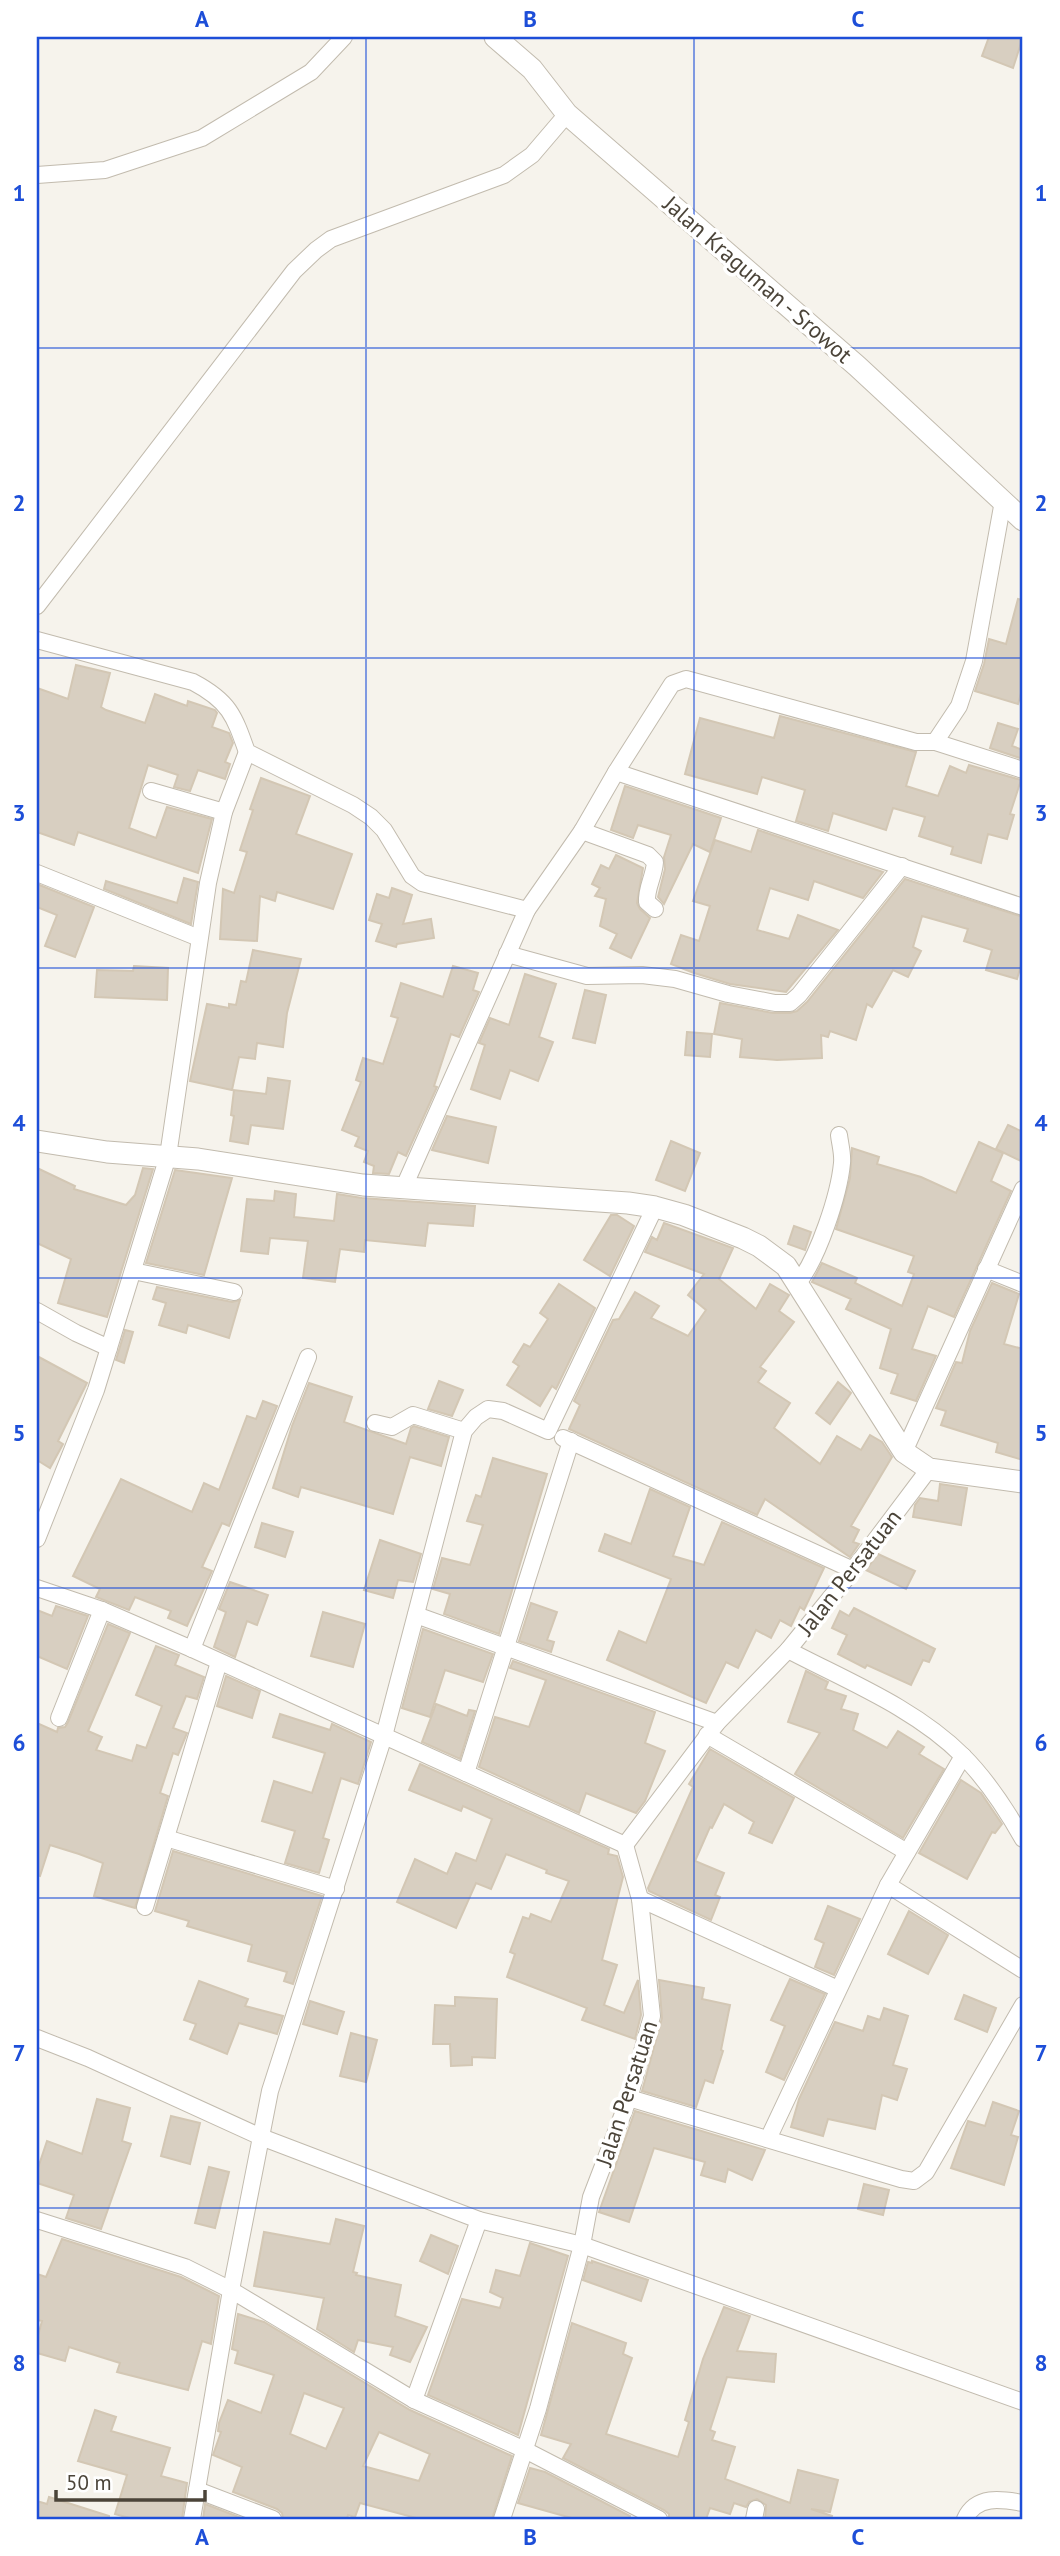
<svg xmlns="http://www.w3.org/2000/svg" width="1060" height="2556" viewBox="0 0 1060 2556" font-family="'PT Sans',sans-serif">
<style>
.building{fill:#d8cfc1;stroke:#d3c7b4;stroke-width:2;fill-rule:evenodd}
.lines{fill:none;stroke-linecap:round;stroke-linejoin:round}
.minor-casing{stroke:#c2bbae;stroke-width:18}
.tertiary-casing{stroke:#c2bbae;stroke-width:23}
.minor{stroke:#fff;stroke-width:16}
.tertiary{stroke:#fff;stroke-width:21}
.grid{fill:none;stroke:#1d4ed8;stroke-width:2;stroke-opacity:0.55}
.labels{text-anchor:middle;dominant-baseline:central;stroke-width:7;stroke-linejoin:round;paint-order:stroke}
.street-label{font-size:23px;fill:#4b4439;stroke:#fff}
.neatline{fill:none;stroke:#1d4ed8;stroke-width:2.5}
.grid-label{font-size:23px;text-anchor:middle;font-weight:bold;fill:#1d4ed8}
</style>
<rect width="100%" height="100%" fill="#f6f3ec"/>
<g class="building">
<polygon points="989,37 1023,37 1013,68 982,56"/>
<polygon points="1018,599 1023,600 1023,686 1018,704 975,691 984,664 989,639 1006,644"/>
<polygon points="76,665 110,673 101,707 106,710 145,723 155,694 187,706 188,701 215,710 217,713 212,727 229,733 233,743 225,762 230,764 225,779 198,770 190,791 174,787 178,775 148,765 129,828 156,838 167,807 212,819 198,873 78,832 74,845 37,832 37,688 68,699"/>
<polygon points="780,716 916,752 906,786 938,796 950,766 966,773 969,765 1021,780 1010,814 1014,815 1007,839 988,834 981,863 951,854 953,847 919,836 925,817 893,808 886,830 833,813 828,831 796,821 805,790 762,777 757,794 685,774 700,718 774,738"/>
<polygon points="998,723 1018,729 1012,746 1023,750 1023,759 990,748"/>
<polygon points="261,778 310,796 296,834 352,854 333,909 277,892 275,901 260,896 257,941 220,939 223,889 234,893 247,852 240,850 253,810 250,809"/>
<polygon points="625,786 721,818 710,852 693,844 664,904 658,897 665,869 664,857 671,835 638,825 633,838 611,830"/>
<polygon points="758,830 883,872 863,898 814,881 808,900 770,888 757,930 789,939 798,915 838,930 786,992 730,984 694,973 671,964 681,935 699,941 710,906 693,901 715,840 751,852"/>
<polygon points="616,855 643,868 637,903 640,909 650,918 631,958 610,948 617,934 600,926 606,899 595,896 600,888 592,884 601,865 609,869"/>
<polygon points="184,878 198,882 191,924 104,889 106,881 177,903"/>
<polygon points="905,879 1023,917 1023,958 1017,979 986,970 992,950 964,941 968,929 922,916 913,947 921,951 908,977 893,970 872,1007 867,1004 856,1040 830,1031 828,1037 821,1035 822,1058 777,1060 740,1057 742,1039 714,1034 720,1003 773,1013 790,1013 797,1011 807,1002"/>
<polygon points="37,884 94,907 75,957 45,946 57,915 37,907"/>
<polygon points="392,888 412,895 403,924 431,919 434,938 397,944 396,947 376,941 382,924 369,920 377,894 389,898"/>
<polygon points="253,950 301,959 287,1013 283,1047 257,1043 255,1059 239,1057 232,1090 190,1081 207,1004 229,1008 229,1004 236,1005 241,981 246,982"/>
<polygon points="134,966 168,968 167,1000 95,997 97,970 133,971"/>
<polygon points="453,966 478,973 473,990 479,992 459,1037 451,1034 434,1086 437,1087 406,1156 398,1152 389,1174 373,1173 374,1166 364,1162 368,1151 355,1146 359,1137 342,1130 361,1082 356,1080 363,1058 383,1064 398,1018 391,1016 401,983 443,997"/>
<polygon points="525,974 556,984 539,1037 553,1042 538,1081 510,1070 500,1099 471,1089 485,1045 479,1043 490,1018 509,1025"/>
<polygon points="585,990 606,995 595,1043 573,1038"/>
<polygon points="687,1032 712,1034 710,1057 685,1055"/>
<polygon points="268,1078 290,1081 283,1129 251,1125 248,1144 230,1141 234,1116 231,1115 234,1090 266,1094"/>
<polygon points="447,1116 496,1127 488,1163 432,1150"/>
<polygon points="1008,1125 1023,1132 1023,1162 996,1149"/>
<polygon points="671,1141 700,1153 685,1191 656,1180"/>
<polygon points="979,1142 1003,1153 991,1181 1011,1191 954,1317 928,1306 912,1349 936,1356 916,1401 891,1393 898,1374 880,1368 891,1329 846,1309 851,1299 812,1282 822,1263 857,1278 855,1283 902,1306 914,1274 908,1272 914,1256 836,1229 850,1178 852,1148 879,1157 877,1164 921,1177 956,1193"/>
<polygon points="37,1168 75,1186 74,1189 126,1205 135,1195 143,1168 153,1169 107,1317 58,1303 71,1259 37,1243"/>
<polygon points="175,1170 232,1178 204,1275 146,1263"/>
<polygon points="275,1191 296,1194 294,1217 334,1221 337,1194 362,1198 475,1206 473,1226 428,1223 425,1246 365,1240 364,1252 340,1249 335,1282 303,1278 308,1241 270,1238 268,1254 241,1251 247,1199 274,1201"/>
<polygon points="611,1215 617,1215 634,1226 610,1276 584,1260"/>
<polygon points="664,1223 733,1248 719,1279 756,1309 770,1284 789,1295 779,1311 794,1322 760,1367 766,1371 758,1382 790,1403 774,1428 820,1464 837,1436 861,1450 870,1435 882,1442 892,1457 851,1526 859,1530 853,1542 859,1544 850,1557 765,1499 757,1515 569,1429 580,1405 574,1401 613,1320 619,1319 635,1292 659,1306 651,1318 688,1336 706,1310 688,1295 704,1274 645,1252 652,1237 657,1240"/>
<polygon points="794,1226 811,1232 805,1250 788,1244"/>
<polygon points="992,1283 1019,1294 1004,1344 1023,1349 1023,1460 996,1452 998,1443 941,1425 946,1411 936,1408 956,1362 962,1363 970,1331"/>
<polygon points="559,1284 595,1308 556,1389 552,1386 540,1406 507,1385 519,1366 513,1362 524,1344 530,1347 548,1319 540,1313"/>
<polygon points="157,1287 232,1302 240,1300 229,1338 188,1325 186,1333 159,1325 166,1303 153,1299"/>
<polygon points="125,1330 133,1332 124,1363 116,1360"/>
<polygon points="37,1356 87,1383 58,1441 63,1444 50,1468 37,1460"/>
<polygon points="439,1381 463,1390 452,1416 428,1409"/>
<polygon points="838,1382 851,1393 830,1424 816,1413"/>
<polygon points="309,1383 352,1397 344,1422 406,1444 411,1428 414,1426 449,1437 441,1466 410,1457 393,1514 301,1487 298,1497 273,1488 292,1426"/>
<polygon points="263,1401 277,1406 229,1526 222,1523 202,1567 212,1571 187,1626 168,1618 171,1611 135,1597 129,1610 96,1597 100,1589 73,1576 121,1479 192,1512 204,1483 219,1490 247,1416 256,1419"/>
<polygon points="493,1458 547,1474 499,1634 444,1614 450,1594 433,1589 442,1558 470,1565 483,1525 467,1521 476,1495 481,1497"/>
<polygon points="940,1484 967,1488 961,1525 913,1517 915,1505 920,1498 938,1501"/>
<polygon points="650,1489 690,1507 673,1556 704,1565 722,1522 824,1568 804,1610 800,1607 791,1626 780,1620 771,1638 756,1630 738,1668 726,1662 706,1703 607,1660 619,1631 646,1643 671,1579 599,1551 605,1534 631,1544"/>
<polygon points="262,1523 293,1532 285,1557 255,1547"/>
<polygon points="380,1540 421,1554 413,1582 398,1580 393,1598 364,1590"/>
<polygon points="878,1554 915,1571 906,1589 866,1570"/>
<polygon points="230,1582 268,1595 257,1625 247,1621 235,1657 214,1647 226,1612 219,1609"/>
<polygon points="531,1603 557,1612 547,1640 554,1642 551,1652 519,1641"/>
<polygon points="56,1606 88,1616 67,1669 37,1656 37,1610 52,1616"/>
<polygon points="854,1608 935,1649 929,1662 923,1660 911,1685 867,1665 865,1668 838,1654 847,1635 832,1628 840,1611 849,1616"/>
<polygon points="323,1612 365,1624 353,1667 311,1656"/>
<polygon points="108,1624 130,1633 88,1731 102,1737 96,1750 132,1761 137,1745 146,1748 162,1706 136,1695 156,1646 179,1655 175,1665 204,1677 197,1699 186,1696 173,1728 187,1733 178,1755 173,1753 160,1793 168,1796 135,1908 94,1896 103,1863 79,1854 50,1845 40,1876 37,1875 37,1723 57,1732 58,1728 65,1727 68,1722"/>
<polygon points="423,1629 493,1654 483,1682 445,1670 430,1717 402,1708"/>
<polygon points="513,1661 655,1712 645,1743 665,1751 645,1801 636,1813 586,1793 579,1813 479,1767 495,1717 529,1727 546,1680 510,1668"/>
<polygon points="806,1671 828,1682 825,1689 846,1696 841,1709 858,1714 853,1730 887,1748 898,1731 924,1747 919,1754 944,1769 903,1838 795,1774 820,1733 788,1722"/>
<polygon points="226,1676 260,1691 252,1718 217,1706"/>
<polygon points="436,1704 467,1716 469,1710 475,1711 460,1759 422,1742"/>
<polygon points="280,1714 330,1730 332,1724 371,1742 358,1784 341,1778 323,1838 329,1840 319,1873 285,1863 295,1831 262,1821 274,1781 312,1793 325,1753 273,1737"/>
<polygon points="710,1749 794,1798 772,1843 749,1833 754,1822 724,1804 712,1828 710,1827 695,1861 724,1873 715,1895 720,1897 711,1920 649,1891 648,1888 693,1787 689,1784"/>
<polygon points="420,1764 609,1849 608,1854 617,1856 623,1877 602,1960 617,1965 604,2005 624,2013 638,1980 641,2015 635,2039 582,2020 587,2008 507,1977 515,1954 510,1952 523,1917 529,1919 531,1914 551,1922 569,1881 546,1873 547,1870 506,1854 491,1889 476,1883 456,1928 397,1902 415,1859 447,1874 456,1853 476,1861 492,1819 463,1806 461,1811 409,1790"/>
<polygon points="961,1780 981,1793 1002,1824 995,1833 992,1832 967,1879 919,1853"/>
<polygon points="173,1851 322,1896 293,1984 284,1981 287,1972 248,1961 252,1945 187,1926 189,1921 155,1911"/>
<polygon points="828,1906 860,1919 834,1975 815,1967 824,1943 815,1939"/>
<polygon points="909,1911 948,1935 928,1974 888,1954"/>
<polygon points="790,1979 825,1994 784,2080 766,2072 785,2026 771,2020"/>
<polygon points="659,1980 704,1988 702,1999 730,2005 721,2050 723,2051 713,2083 705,2080 696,2107 642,2091 662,2018"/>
<polygon points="199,1981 248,1999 245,2006 283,2016 277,2034 239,2023 227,2054 190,2039 196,2024 184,2020"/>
<polygon points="964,1995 996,2008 987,2032 955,2019"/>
<polygon points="455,1997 497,1999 495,2058 472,2057 472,2065 451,2066 450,2044 433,2044 435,2005 455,2006"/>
<polygon points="310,2001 344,2012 337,2034 303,2024"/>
<polygon points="884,2008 908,2016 893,2065 907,2069 897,2100 882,2095 875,2129 828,2119 823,2136 791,2127 799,2099 835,2022 863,2031 868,2016 880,2020"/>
<polygon points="351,2033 377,2040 366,2082 340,2076"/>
<polygon points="97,2099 130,2108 122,2141 131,2144 101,2229 66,2218 74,2195 37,2183 37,2171 47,2141 82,2154"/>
<polygon points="993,2102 1019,2111 1011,2135 1018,2137 1004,2185 951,2168 968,2121 985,2126"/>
<polygon points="635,2111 765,2150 752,2180 728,2169 725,2182 701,2175 705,2162 654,2148 629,2222 599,2212"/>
<polygon points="171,2116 200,2123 190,2164 161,2156"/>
<polygon points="209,2167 229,2172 215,2228 195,2223"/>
<polygon points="864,2184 889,2190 883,2215 858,2209"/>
<polygon points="336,2219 364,2226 353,2272 357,2273 356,2275 401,2285 395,2316 427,2327 410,2362 390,2355 393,2347 358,2340 354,2352 317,2329 324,2298 254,2286 264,2232 330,2244"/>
<polygon points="431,2235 458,2246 448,2274 420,2261"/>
<polygon points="62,2239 181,2277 219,2296 211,2344 202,2341 188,2390 117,2372 120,2363 69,2347 65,2361 37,2353 37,2339 42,2321 37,2320 37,2274 46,2277"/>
<polygon points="530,2243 568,2256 518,2435 428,2395 462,2299 500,2308 503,2298 490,2292 496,2270 520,2276"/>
<polygon points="592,2261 648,2280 641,2301 583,2280 588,2262 592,2263"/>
<polygon points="724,2307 750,2316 737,2351 776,2354 774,2382 727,2377 710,2430 715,2432 712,2440 735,2447 725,2479 790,2503 798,2470 838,2480 830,2512 811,2509 832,2516 831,2519 765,2519 766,2505 757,2499 749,2502 746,2507 734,2503 730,2514 710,2508 706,2519 669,2519 669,2514 664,2510 563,2458 571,2444 541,2435 572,2323 626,2343 623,2354 632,2358 606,2434 678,2457 689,2422 685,2420 703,2359"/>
<path d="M238 2314 264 2322 410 2410 512 2456 492 2519H420L360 2503 355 2517 348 2515 347 2519H283L282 2513 277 2509 233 2492 242 2467 213 2455 221 2432 218 2431 219 2423 228 2400 261 2413 274 2375 235 2363 238 2351 232 2349ZM304 2393 344 2408 326 2449 290 2434ZM379 2432 430 2454 419 2481 363 2466Z"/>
<polygon points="95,2410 116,2417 111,2431 170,2448 161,2476 187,2483 182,2519 133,2519 115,2514 127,2475 78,2461"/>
<polygon points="530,2468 545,2472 630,2516 629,2519 575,2519 518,2503"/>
<polygon points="49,2497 109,2516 109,2519 37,2519 37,2501 47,2504"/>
<polygon points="205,2504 244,2519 203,2519"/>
</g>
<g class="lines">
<g class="minor-casing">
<g id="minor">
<polyline points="37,175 105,170 202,138 311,72 344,37"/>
<polyline points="37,606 294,271 316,250 331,239 504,175 532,155 567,114"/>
<path d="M37 640 193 682C229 701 234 715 247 752L353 805 371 817 384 830 412 876 422 883 527 910 582 831 616 772 672 684 686 679 916 742H935L1023 770"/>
<polyline points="935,742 959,706 974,661 1003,501"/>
<polyline points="616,772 1023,907"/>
<polyline points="151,791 224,812"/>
<path d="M582 831 648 855 655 862C654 877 646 888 647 902L655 909"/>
<polyline points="37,873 199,938"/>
<polyline points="507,954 587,976 642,975 675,979 728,994 775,1003 790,1003 799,995 902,866"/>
<polyline points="403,1189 527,910"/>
<polyline points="986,1269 1023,1284"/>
<polyline points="133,1271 234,1292"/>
<path d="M798 1283C818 1258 839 1195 842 1163 843 1154 840 1144 839 1135"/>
<polyline points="37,1311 76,1333 109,1348"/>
<polyline points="375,1423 392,1427 413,1415 464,1431"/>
<polyline points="563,1438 853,1570"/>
<polyline points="904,1452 1023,1189"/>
<polyline points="37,1539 96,1390 168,1156 208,883 224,812 247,752"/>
<polyline points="37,1588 102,1610 192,1649 625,1845"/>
<polyline points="416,1615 717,1723"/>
<polyline points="192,1649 308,1357"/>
<path d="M788 1650C847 1681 915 1708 963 1756 987 1780 1006 1809 1023 1839"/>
<polyline points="59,1718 102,1610"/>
<polyline points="707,1735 907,1852"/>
<polyline points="466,1773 571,1441"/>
<polyline points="166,1838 336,1889"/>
<polyline points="625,1845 717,1723 788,1650 853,1570 929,1469"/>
<polyline points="888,1885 1023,1970"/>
<polyline points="640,1899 838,1989"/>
<polyline points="145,1907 219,1662"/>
<polyline points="37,2038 88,2058 261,2137 479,2220 582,2245 1023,2402"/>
<polyline points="629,2098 901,2179 914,2181 926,2172 1023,2005"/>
<polyline points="768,2139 888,1885 963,1756"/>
<polyline points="37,2220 185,2267 231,2290 414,2400 525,2450 659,2519"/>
<polyline points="414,2400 479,2220"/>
<polyline points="197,2490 273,2519"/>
<polyline points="192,2519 231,2290 270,2091 384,1736 464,1431 476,1417 488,1409 503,1411 548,1431 655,1207"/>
<polyline points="502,2519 538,2409 582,2245 591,2197 629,2098 652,2016 640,1899 625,1845"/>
<polyline points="754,2519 756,2509"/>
<path d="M965 2519C976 2495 1001 2499 1023 2503"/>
</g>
</g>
<g class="tertiary-casing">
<g id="tertiary">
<polyline points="495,37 532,69 567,114 857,366 1023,520"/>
<polyline points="37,1141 107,1152 198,1159 363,1185 628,1203 655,1207 684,1215 743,1238 759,1246 786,1266 904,1452 929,1469 1023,1482"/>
</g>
</g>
<use href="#minor" class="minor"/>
<use href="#tertiary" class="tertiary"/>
</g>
<path class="grid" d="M366 37V2519M694 37V2519M37 348H1023M37 658H1023M37 968H1023M37 1278H1023M37 1588H1023M37 1898H1023M37 2208H1023"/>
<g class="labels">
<g class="street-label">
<text transform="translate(758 279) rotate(41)">Jalan Kraguman - Srowot</text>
<text transform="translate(849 1572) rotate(-52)">Jalan Persatuan</text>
<text transform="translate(626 2093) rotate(-72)">Jalan Persatuan</text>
</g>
</g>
<rect width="1060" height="2556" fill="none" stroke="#ffffff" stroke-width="77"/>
<path d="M56 2490v10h149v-10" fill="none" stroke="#4b4439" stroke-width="3.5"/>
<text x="66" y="2490" font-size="21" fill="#4b4439" stroke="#ffffff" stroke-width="5" paint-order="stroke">50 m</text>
<rect x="38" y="38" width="983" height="2480" class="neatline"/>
<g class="grid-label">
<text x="202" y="27">A</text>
<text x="530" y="27">B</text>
<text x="858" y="27">C</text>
<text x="19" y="201">1</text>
<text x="1041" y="201">1</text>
<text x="19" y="511">2</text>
<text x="1041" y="511">2</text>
<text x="19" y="821">3</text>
<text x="1041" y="821">3</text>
<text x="19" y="1131">4</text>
<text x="1041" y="1131">4</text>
<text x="19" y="1441">5</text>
<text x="1041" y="1441">5</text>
<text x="19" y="1751">6</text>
<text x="1041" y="1751">6</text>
<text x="19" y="2061">7</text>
<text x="1041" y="2061">7</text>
<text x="19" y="2371">8</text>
<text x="1041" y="2371">8</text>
<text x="202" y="2545">A</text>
<text x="530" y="2545">B</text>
<text x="858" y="2545">C</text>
</g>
</svg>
